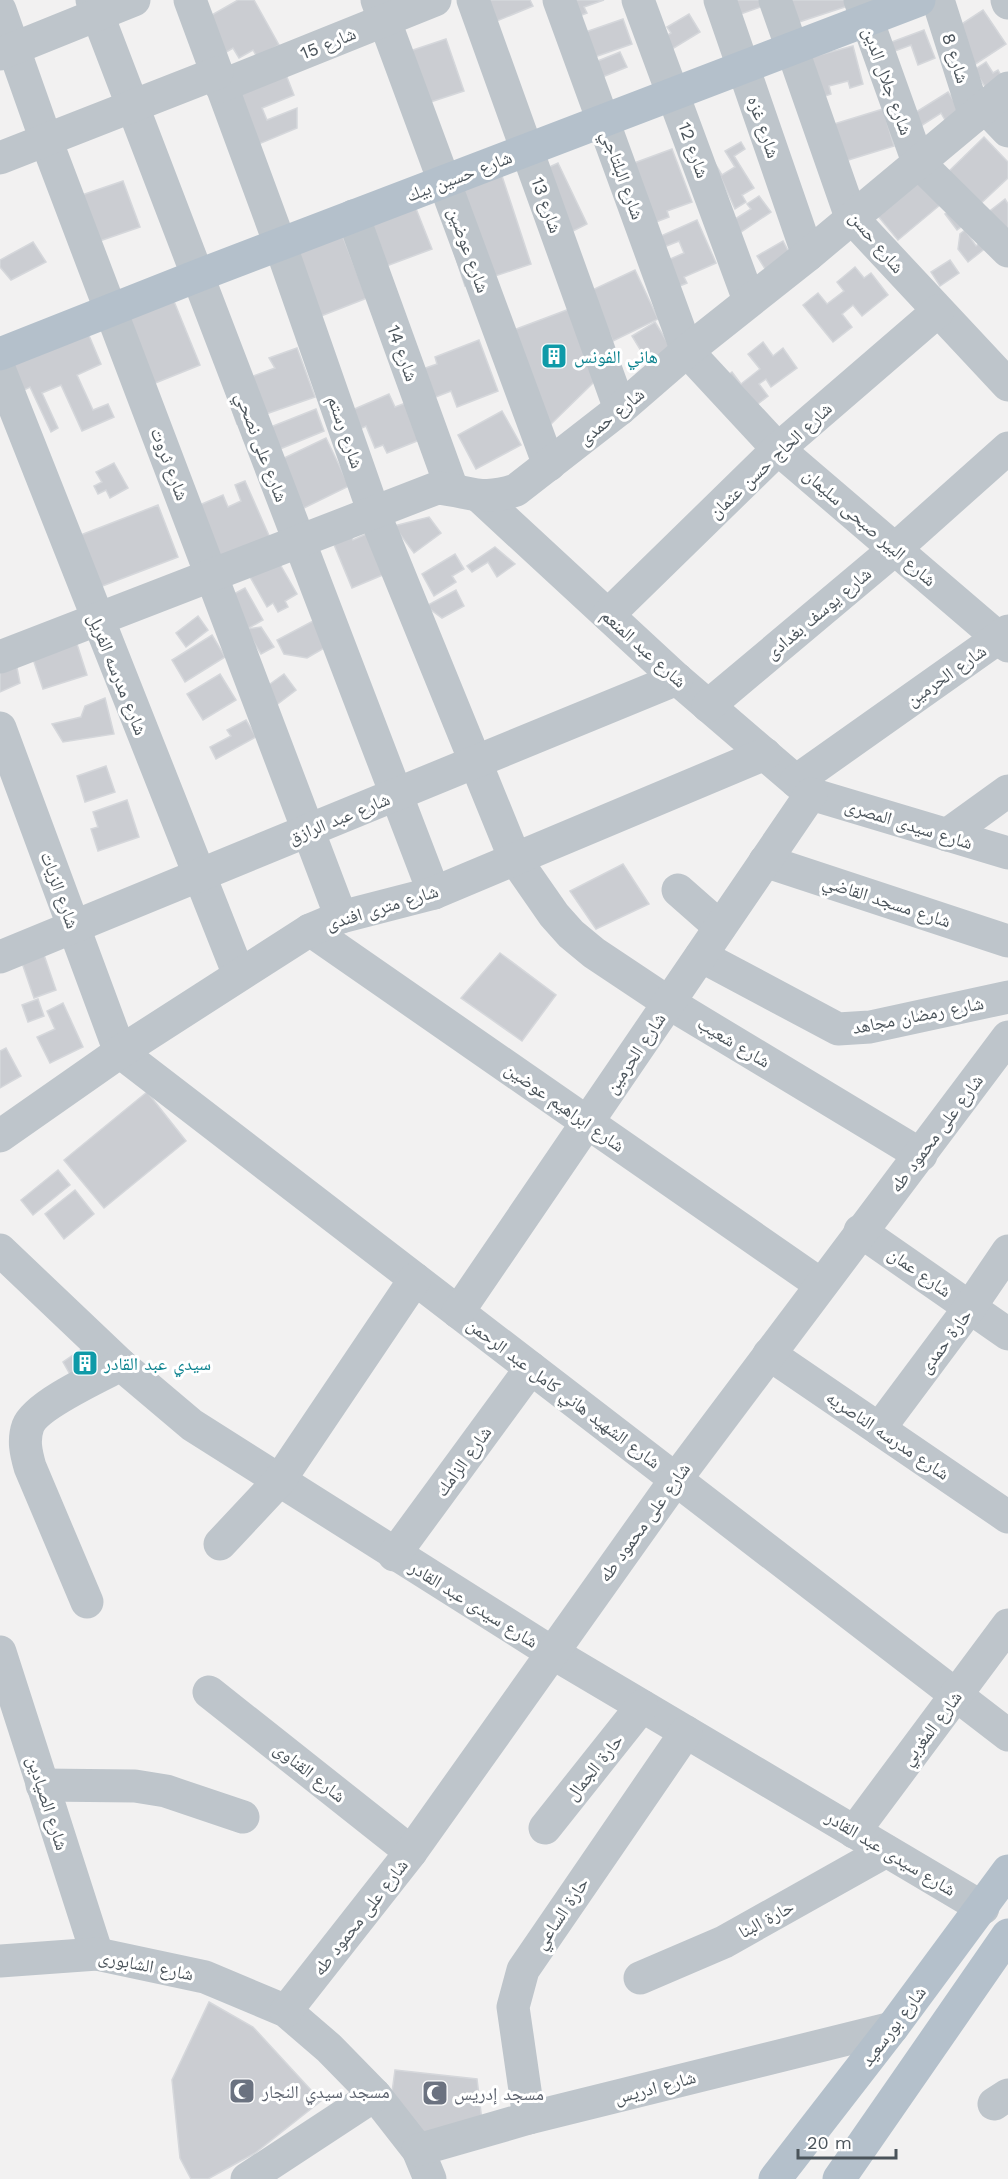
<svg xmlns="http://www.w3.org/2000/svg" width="1008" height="2179" viewBox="0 0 1008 2179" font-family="'Work Sans','Noto Naskh Arabic',sans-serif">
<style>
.building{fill:#cbcdd2;stroke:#d5d7db;stroke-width:1.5}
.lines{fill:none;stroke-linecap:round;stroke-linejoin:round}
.minor{stroke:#bec5cb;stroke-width:33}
.major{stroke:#b4c0cb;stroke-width:33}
.labels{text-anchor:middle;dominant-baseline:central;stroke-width:6;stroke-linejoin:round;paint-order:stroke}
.street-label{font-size:18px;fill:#4b545b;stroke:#fff}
.culture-label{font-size:18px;fill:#0d838f;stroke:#fff;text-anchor:start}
.worship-label{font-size:18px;fill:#5b616d;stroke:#fff;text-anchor:start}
</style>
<rect width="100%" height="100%" fill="#f2f1f1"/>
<g class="building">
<polygon points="238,0 254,0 279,45 257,57 253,50 239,58 233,48 223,54 203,20"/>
<polygon points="484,0 530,0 533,6 487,25"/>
<polygon points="565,0 604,0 584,7 587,13 571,19"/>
<polygon points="729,0 768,0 769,4 735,16"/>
<polygon points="788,0 853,0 854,4 796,23"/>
<polygon points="983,10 1006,44 971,67 948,33"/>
<polygon points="689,14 700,32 664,54 657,42 671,33 667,27"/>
<polygon points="623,19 632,44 586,60 577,35"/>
<polygon points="924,30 935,58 918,65 911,45 895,51 878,47"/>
<polygon points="446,39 464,91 403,111 386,59"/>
<polygon points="853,46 863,84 850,88 848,81 829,86 831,94 819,98 808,58"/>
<polygon points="620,52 627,67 595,80 588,65"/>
<polygon points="986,62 993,73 998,70 1002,77 986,88 974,70"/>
<polygon points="283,67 294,95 262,108 267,120 297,108 297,128 254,146 230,89"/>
<polygon points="948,92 960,110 945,120 941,113 913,131 905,119"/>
<polygon points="883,109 894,146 845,161 834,124"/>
<polygon points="984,137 1008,162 1008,178 976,208 945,175"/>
<polygon points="741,142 745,149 734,156 754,188 742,195 746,202 735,209 714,162 722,175 735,167 725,151"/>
<polygon points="672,149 692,202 667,211 669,217 648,225 626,166"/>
<polygon points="558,163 587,224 571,232 534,174"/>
<polygon points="922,169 946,200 898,240 873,210"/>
<polygon points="500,170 531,264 465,286 434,191"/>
<polygon points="123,181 140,227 91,244 76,197"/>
<polygon points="759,196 771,212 732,238 732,221 751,209 747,204"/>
<polygon points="1005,199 1008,204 1008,227 1000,233 986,214"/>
<polygon points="413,201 432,249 381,268 362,220"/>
<polygon points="954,208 965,224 957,230 945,214"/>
<polygon points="697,220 716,263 684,277 687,283 670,290 659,264 684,253 679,241 659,249 654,239"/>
<polygon points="339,227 367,298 316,318 288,247"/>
<polygon points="965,230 976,246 982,241 987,247 968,262 958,249 960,234"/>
<polygon points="783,241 792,258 767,272 757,256"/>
<polygon points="33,242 46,262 11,280 0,267 0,260"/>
<polygon points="950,260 959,273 940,286 931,272"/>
<polygon points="855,267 864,278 871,273 888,295 862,316 853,305 842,314 852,327 833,342 803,305 818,293 827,304 844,291 837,282"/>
<polygon points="635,270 658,319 613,341 590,291"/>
<polygon points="171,294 200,365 133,392 104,322"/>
<polygon points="572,308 596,380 547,428 511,331"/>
<polygon points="655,322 672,350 649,364 632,336"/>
<polygon points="85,326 101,364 77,375 93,410 108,404 114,417 82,431 61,385 42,393 58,428 51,432 30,387 20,392 5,362"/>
<polygon points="479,340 498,391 457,407 451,391 428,400 417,371 437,364 435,357"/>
<polygon points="763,342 773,356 783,348 797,368 771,387 766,379 759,384 768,396 749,411 724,378 732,372 741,384 760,369 748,354"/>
<polygon points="297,348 315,397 237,424 224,387 275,368 269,358"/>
<polygon points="389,394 395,407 411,401 427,437 387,453 383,445 375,448 366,426 358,430 350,411"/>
<polygon points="316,409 324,431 253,460 243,438"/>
<polygon points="502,411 521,445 476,469 458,435"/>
<polygon points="326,438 349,486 304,508 292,485 261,469"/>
<polygon points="114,463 128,488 110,498 106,490 98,494 94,486 102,482 96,472"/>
<polygon points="245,481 271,540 219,563 195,507 223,495 228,507 241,501 235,485"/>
<polygon points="158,505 178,557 92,590 73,538"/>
<polygon points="429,517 441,533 414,553 394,526"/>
<polygon points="375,530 392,571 352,588 332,540 350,532 353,540"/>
<polygon points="495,547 515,564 497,577 488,562 472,572 467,566"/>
<polygon points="455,554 464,569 452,576 456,582 434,596 422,574"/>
<polygon points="277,559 297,594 285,601 288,607 278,612 273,603 267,607 249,575"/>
<polygon points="245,588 263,620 231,638 213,605"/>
<polygon points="456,590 464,606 442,618 426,606"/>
<polygon points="198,616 208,630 186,647 176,633"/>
<polygon points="313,621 326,647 307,658 284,654 277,640"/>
<polygon points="261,627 274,647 261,654 246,629"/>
<polygon points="212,635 225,657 185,682 172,660"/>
<polygon points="75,638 87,675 43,689 31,653"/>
<polygon points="16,663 20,683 0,692 0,665"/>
<polygon points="220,674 236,700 203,720 187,694"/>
<polygon points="284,674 296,690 275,706 262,690"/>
<polygon points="105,698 114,734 63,742 52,724 81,717 85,706"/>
<polygon points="246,720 256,737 216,759 210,747 231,736 227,730"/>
<polygon points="106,766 115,792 85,802 77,776"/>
<polygon points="127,800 139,837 98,851 91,829 98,827 93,812"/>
<polygon points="623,864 649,904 596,929 570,891"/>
<polygon points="43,952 56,990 34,998 21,960"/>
<polygon points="500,953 556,995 522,1041 461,998"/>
<polygon points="38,999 44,1016 28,1022 22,1005"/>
<polygon points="63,1003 83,1047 50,1063 37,1037 55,1029 47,1011"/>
<polygon points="6,1048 21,1076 0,1088 0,1051"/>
<polygon points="147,1092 186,1141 104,1208 64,1160"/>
<polygon points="58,1170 70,1185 33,1215 21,1200"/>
<polygon points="75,1190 94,1214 64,1239 45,1214"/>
<polygon points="89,1344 107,1365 75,1383 63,1362"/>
<polygon points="209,2002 253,2027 321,2101 255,2153 208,2179 191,2179 180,2158 172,2080"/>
<polygon points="395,2070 477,2079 482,2121 426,2140 390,2107"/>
</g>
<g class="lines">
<g class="minor">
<polyline points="92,0 434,893"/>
<polyline points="190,0 280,244 374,513 515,859 554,915 571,934 594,953 669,1003 921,1155"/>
<polyline points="377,0 549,465"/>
<polyline points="473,0 620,409"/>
<polyline points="559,0 687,351 778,449 1008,646"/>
<polyline points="638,0 749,300"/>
<polyline points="720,0 808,255"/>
<polyline points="775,0 851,217 1008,385"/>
<polyline points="860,0 918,162 1008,251"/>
<polyline points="938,0 975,116"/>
<polyline points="1007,0 1008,3"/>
<polyline points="0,10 46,140 341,917"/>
<polyline points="0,54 134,0"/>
<polyline points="221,86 435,0"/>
<polyline points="986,108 1008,131"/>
<polyline points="0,158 217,73"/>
<polyline points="353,216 452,489"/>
<polyline points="0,371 239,975"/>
<polyline points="480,497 677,679 811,794 1008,853"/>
<polyline points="608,615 778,449 938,311"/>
<path d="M0 657 437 488C471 491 480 502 516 490L620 409 687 351 808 255 1008 88"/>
<polyline points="708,706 895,549 1008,448"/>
<polyline points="0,728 120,1052 1008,1735"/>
<polyline points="796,781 1008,631"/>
<polyline points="947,835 1008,791"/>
<polyline points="765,861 1008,941"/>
<polyline points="678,890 720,927"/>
<polyline points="310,930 820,1284"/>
<polyline points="701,956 838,1029 870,1027 1008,997"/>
<polyline points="0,957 677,679"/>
<polyline points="0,1136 120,1052 310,930 341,917 434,893 765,754"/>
<polyline points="860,1231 1008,1334"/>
<polyline points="0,1250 121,1365 192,1425 551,1652 983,1908"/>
<polyline points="458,1312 811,794"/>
<polyline points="769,1354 1008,1517"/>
<polyline points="879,1429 970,1307 1008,1251"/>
<polyline points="220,1544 279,1481 415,1279"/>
<polyline points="394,1555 531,1368"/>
<path d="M87 1602 30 1467C26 1453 23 1440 28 1426 36 1405 100 1376 121 1365"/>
<polyline points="0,1652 97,1954"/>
<polyline points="209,1692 411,1852"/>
<polyline points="42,1785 135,1786 166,1791 243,1817"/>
<polyline points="545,1828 642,1706"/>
<polyline points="854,1832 1008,1625"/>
<polyline points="0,1961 97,1954 205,1977 286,2011 329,2048 375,2095 418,2150 430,2179"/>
<polyline points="640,1978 724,1942 886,1851"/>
<polyline points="286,2011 411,1852 676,1479 1008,1037"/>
<polyline points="994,2104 1008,2095"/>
<polyline points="529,2118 513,2007 523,1970 686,1732"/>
<polyline points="418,2150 529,2118 892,2028"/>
<polyline points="247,2179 375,2095"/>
</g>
<g class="major">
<polyline points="0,354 197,276 919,0"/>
<polyline points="775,2179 892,2028 1008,1871"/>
<polyline points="839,2179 1008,1935"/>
</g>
</g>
<defs>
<g id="building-square" transform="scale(1.35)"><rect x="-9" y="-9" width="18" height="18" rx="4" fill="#0f9aa8" stroke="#fff"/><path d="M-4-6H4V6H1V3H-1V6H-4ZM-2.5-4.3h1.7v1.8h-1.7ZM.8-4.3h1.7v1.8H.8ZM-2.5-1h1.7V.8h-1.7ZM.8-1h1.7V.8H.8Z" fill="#fff"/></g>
<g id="mosque-square" transform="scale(1.35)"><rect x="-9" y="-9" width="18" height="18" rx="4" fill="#6b7280" stroke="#fff"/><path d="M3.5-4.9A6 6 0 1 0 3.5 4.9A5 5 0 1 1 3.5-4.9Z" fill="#fff"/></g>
</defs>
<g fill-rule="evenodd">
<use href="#building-square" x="554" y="356"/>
<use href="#building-square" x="85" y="1363"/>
<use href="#mosque-square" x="242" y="2091"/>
<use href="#mosque-square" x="435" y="2093"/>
</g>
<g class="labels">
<g class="street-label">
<text transform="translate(328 43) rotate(-22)">شارع 15</text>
<text transform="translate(956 58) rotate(72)">شارع 8</text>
<text transform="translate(888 81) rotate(70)">شارع جلال الدين</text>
<text transform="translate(764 127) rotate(71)">شارع غزه</text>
<text transform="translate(694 150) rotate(70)">شارع 12</text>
<text transform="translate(623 175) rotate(70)">شارع البلتاجي</text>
<text transform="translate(459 176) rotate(-21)">شارع حسين بيك</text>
<text transform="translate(547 205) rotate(70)">شارع 13</text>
<text transform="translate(877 242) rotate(50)">شارع حسن</text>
<text transform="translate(469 250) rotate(70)">شارع عوضين</text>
<text transform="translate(403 353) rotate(70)">شارع 14</text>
<text transform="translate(611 416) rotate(-39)">شارع حمدى</text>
<text transform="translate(346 432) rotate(71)">شارع رستم</text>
<text transform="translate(262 447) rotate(69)">شارع على نصحي</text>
<text transform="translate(770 460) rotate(-43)">شارع الحاج حسن عثمان</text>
<text transform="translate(170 464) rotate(69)">شارع ثروت</text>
<text transform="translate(870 527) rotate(41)">شارع البير صبحى سليمان</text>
<text transform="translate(818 613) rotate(-40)">شارع يوسف بغدادى</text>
<text transform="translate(644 648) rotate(42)">شارع عبد المنعم</text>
<text transform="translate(118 674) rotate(68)">شارع مدرسه الفريل</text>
<text transform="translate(946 675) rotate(-35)">شارع الحرمين</text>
<text transform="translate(339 818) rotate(-22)">شارع عبد الرازق</text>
<text transform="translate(909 824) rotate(17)">شارع سيدى المصرى</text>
<text transform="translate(60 890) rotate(70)">شارع الزيات</text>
<text transform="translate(887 901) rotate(18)">شارع مسجد القاضي</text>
<text transform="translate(382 907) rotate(-17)">شارع مترى افندى</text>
<text transform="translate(918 1015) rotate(-11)">شارع رمضان مجاهد</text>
<text transform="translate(734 1042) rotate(31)">شارع شعيب</text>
<text transform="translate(635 1053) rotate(-56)">شارع الحرمين</text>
<text transform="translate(565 1107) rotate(35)">شارع ابراهيم عوضين</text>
<text transform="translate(936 1133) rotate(-53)">شارع على محمود طه</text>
<text transform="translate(920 1272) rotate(35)">شارع عمان</text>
<text transform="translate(945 1341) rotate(-53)">حارة حمدى</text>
<text transform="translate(564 1393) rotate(37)">شارع الشهيد هاني كامل عبد الرحمن</text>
<text transform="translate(888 1435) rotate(34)">شارع مدرسه الناصريه</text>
<text transform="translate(463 1461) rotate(-54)">شارع الزامك</text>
<text transform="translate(644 1522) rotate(-54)">شارع على محمود طه</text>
<text transform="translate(474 1604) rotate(32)">شارع سيدى عبد القادر</text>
<text transform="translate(931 1728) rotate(-53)">شارع المغربي</text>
<text transform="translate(594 1767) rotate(-51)">حارة الجمال</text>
<text transform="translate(310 1772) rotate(38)">شارع القناوى</text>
<text transform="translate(48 1803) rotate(72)">شارع الصيادين</text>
<text transform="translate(891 1853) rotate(31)">شارع سيدى عبد القادر</text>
<text transform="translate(561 1913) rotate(-56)">حارة الساعي</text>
<text transform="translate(360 1917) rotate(-52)">شارع على محمود طه</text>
<text transform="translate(766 1919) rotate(-28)">حارة البنا</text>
<text transform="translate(146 1965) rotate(11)">شارع الشابورى</text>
<text transform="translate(893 2026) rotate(-53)">شارع بورسعيد</text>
<text transform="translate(655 2087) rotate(-15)">شارع ادريس</text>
</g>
<g class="culture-label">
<text x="574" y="356">هاني الفونس</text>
<text x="104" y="1363">سيدي عبد القادر</text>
</g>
<g class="worship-label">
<text x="262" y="2091">مسجد سيدي النجار</text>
<text x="454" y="2093">مسجد إدريس</text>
</g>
</g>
<path d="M798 2149v9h98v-9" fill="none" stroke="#4b545b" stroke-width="3"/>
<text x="807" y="2149" font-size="18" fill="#4b545b" stroke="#ffffff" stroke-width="4.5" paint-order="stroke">20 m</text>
</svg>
